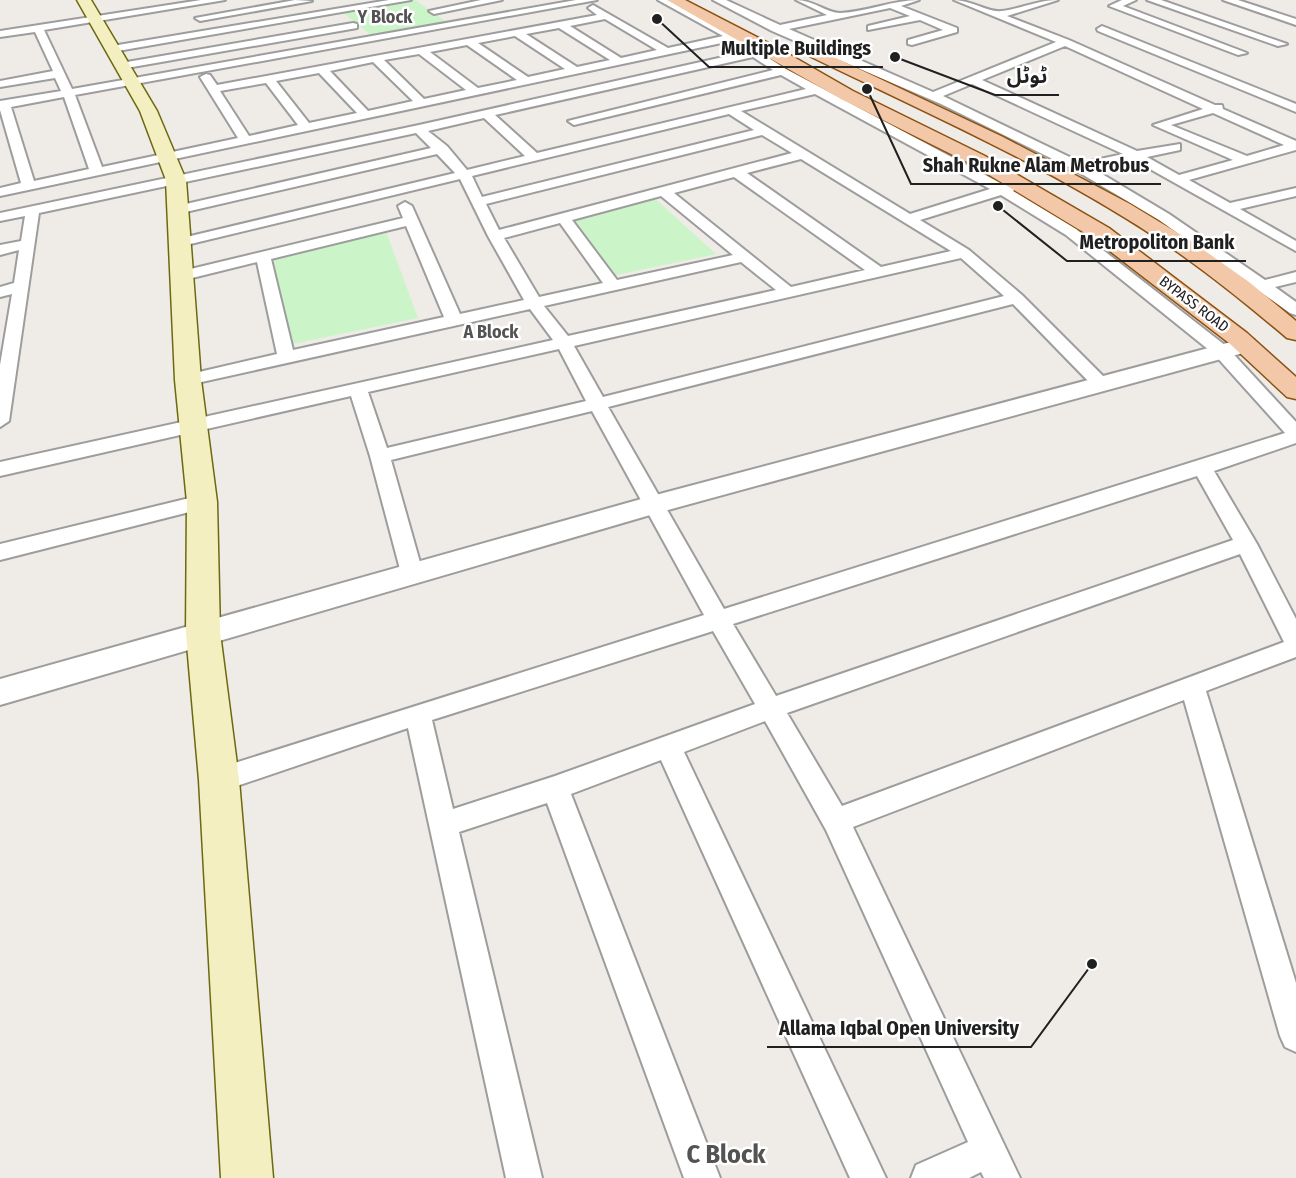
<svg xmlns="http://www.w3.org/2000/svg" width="1296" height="1178" viewBox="0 0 1296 1178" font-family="'Fira Sans Condensed','Noto Sans Arabic',sans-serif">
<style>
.park{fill:#ccf4c9}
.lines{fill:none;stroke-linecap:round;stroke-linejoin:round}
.minor-casing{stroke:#9d9d9d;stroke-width:4}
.tertiary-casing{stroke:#9d9d9d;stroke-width:4}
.secondary-casing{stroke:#6c6911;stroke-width:3}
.primary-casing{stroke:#8b5110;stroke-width:3}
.minor{fill:#fff;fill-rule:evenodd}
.tertiary{fill:#fff;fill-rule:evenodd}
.secondary{fill:#f3efc1;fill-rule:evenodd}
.primary{fill:#f2c8a9;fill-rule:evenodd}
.labels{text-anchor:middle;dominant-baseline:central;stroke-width:5;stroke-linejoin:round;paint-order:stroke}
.far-street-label{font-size:15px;fill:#202020;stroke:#fff}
.far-quarter-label{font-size:18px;font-weight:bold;fill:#535353;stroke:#fff}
.near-quarter-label{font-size:26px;font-weight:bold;fill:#535353;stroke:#fff}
.leader{fill:none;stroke:#202020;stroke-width:2}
.callout-dot{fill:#202020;stroke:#fff;stroke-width:2}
.callout-label{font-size:20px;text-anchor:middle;font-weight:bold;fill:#202020;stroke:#fff;stroke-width:5;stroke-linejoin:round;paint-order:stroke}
</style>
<rect width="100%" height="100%" fill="#efebe7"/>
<g class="park">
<polygon points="415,0 448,23 372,36 341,11"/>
<polygon points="651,195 716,254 602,278 558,219"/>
<polygon points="385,229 418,318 288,345 263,256"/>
</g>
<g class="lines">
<g class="minor-casing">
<g id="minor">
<path d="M201 0H225L44 30 72 89 576 0H597L75 95 102 167 238 138 200 77 206 74 210 75 217 85 597 15 588 8 593 5 668 48 723 36 658 0H670L764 50V55L786 69 1004 185H1014L1016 188 1013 191 1076 229 1226 346 1296 422V443L1214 471 1257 544 1296 619V657L1206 691 1296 983V1052L1285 1047 1280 1036 1184 700 853 827 1020 1178H984L981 1172 969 1178H911L916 1165 968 1142 826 830 765 721 684 752 886 1178H850L661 760 571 794 720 1178H684L547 803 459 832 542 1178H506L408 728 219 792 210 788 206 780 210 772 219 768 704 615 592 411 391 460 423 573 420 579 412 581 404 579 401 573 370 456 351 396 0 476V462L553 340 530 309 188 385 179 380 182 376 277 354 257 262 180 281 174 279 172 276 174 273 403 218 398 206 405 202 412 206 460 314 524 300 488 236 460 179 178 247 171 243 178 239 455 173 437 154 177 214 170 210 177 206 431 148 416 133 39 213 9 421 0 427V365L12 294 0 297V287L14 283 19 250 0 255V245L21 241 25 216 0 221V213L419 125 750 51 731 41 0 196V188L21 183 0 110V101L61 91 55 78 0 87V81L53 71 35 32 0 37V31ZM605 19 657 50 621 58 570 26ZM559 28 610 60 577 67 526 34ZM515 36 565 69 528 77 478 43ZM467 45 517 80 478 88 430 52ZM419 54 466 90 424 99 384 60ZM753 57 773 70 568 121 574 125 781 75 806 89 537 153 495 115ZM373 62 413 101 368 111 330 71ZM319 73 357 113 309 123 276 81ZM266 83 298 125 249 136 220 91ZM815 94 990 189 910 214 741 111ZM64 97 89 169 34 181 11 107ZM729 114 754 130 482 197 472 176ZM484 118 525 156 467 170 447 146 428 131ZM762 135 792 153 499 230 486 204ZM801 159 951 251 881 267 747 173ZM734 177 865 270 791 287 674 193ZM1001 195 1066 235 1214 354 1285 433 724 609 608 407 1013 304 1093 386H1105L1108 382 1105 378 1022 295 969 250 920 220ZM661 196 733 255 617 280 572 220ZM560 223 603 283 539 297 504 238ZM406 226 444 317 293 350 271 259ZM961 258 1004 296 603 397 574 346ZM741 262 776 290 568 336 544 306ZM559 349 586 401 387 448 368 392ZM1197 476 1233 540 776 696 733 624ZM1240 554 1284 642 842 806 787 713ZM713 631 755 704 555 776 453 809 432 720Z"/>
<polygon points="295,0 312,1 200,21 195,18"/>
<polygon points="389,0 411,0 112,52 107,49 112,46"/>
<polygon points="481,0 502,0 434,14 429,11"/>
<path d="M713 0H726L780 25 827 15 796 0C813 0 827 13 840 13 867 12 892 0 919 0L901 6 957 28V32L912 45 908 44V40L943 30 920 20 868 30V26L910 16 890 8 789 29 933 92 1056 42 954 0C970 0 990 13 1001 11 1021 9 1037 0 1058 0L1007 16 1069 40 1215 105H1222L1223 109 1296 141V150L1189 180 1230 203 1296 188V196L1240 209 1296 241V251L1134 160 1092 168 1169 214 1265 280 1296 272V282L1275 287 1296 302V315L1290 313 1159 220 1075 170 941 104 772 31ZM1065 46 1203 109 1153 125 1233 160 1179 175 1147 157 1180 150V144L1137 151 982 80ZM972 84 1123 154 1082 163 943 96ZM1213 113 1284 145 1247 156 1171 125Z"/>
<polygon points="1122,0 1136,0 1123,6 1247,53 1238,55 1109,6"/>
<polygon points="1147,0 1161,0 1287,44 1278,46"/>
<polygon points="1223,0 1238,0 1296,19 1296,25"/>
<polygon points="353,23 357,24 357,28 121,69 116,66 121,63"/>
<polygon points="1102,26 1296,104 1296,112 1098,31 1097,29"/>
<polygon points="202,495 209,497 212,502 209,507 0,560 0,544"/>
</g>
</g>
<g class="tertiary-casing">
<polygon id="tertiary" points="1246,338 1254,340 1257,345 1254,350 657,513 0,705 0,679 652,496"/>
</g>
<g class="secondary-casing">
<polygon id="secondary" points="77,0 91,0 157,111 186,180 201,380 217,502 220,633 239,780 273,1178 221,1178 199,780 186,633 187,502 175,380 166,180 140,111"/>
</g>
<g class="primary-casing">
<g id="primary">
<polygon points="667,0 685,0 778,48 853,91 985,156 1109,228 1247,333 1296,377 1296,399 1287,397 1229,343 1093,238 971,164 841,99"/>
<path d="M804 43 1003 137 1130 204 1191 241 1249 282 1296 321V340L1287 338C1251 308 1215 278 1176 251 1059 170 926 113 799 51L796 48 799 45Z"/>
</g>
</g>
<use href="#minor" class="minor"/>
<use href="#tertiary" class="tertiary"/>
<use href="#secondary" class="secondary"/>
<use href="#primary" class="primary"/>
</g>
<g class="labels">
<g class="far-street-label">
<text transform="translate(1194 304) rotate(37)">BYPASS ROAD</text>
</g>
<g class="far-quarter-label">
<text x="385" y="17">Y Block</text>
<text x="491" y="332">A Block</text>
</g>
<g class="near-quarter-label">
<text x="726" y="1154">C Block</text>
</g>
</g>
<path class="leader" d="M657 19L709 67H883M895 57L995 95H1059M867 89L911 184H1161M998 206L1067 261H1246M1092 964L1031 1047H767"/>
<g class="callout-dot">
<circle cx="657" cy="19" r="6"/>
<circle cx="895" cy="57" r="6"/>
<circle cx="867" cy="89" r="6"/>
<circle cx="998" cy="206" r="6"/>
<circle cx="1092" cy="964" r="6"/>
</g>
<g class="callout-label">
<text x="796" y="55">Multiple Buildings</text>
<text x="1027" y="83">ٹوٹل</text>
<text x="1036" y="172">Shah Rukne Alam Metrobus</text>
<text x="1157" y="249">Metropoliton Bank</text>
<text x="899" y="1035">Allama Iqbal Open University</text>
</g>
</svg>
